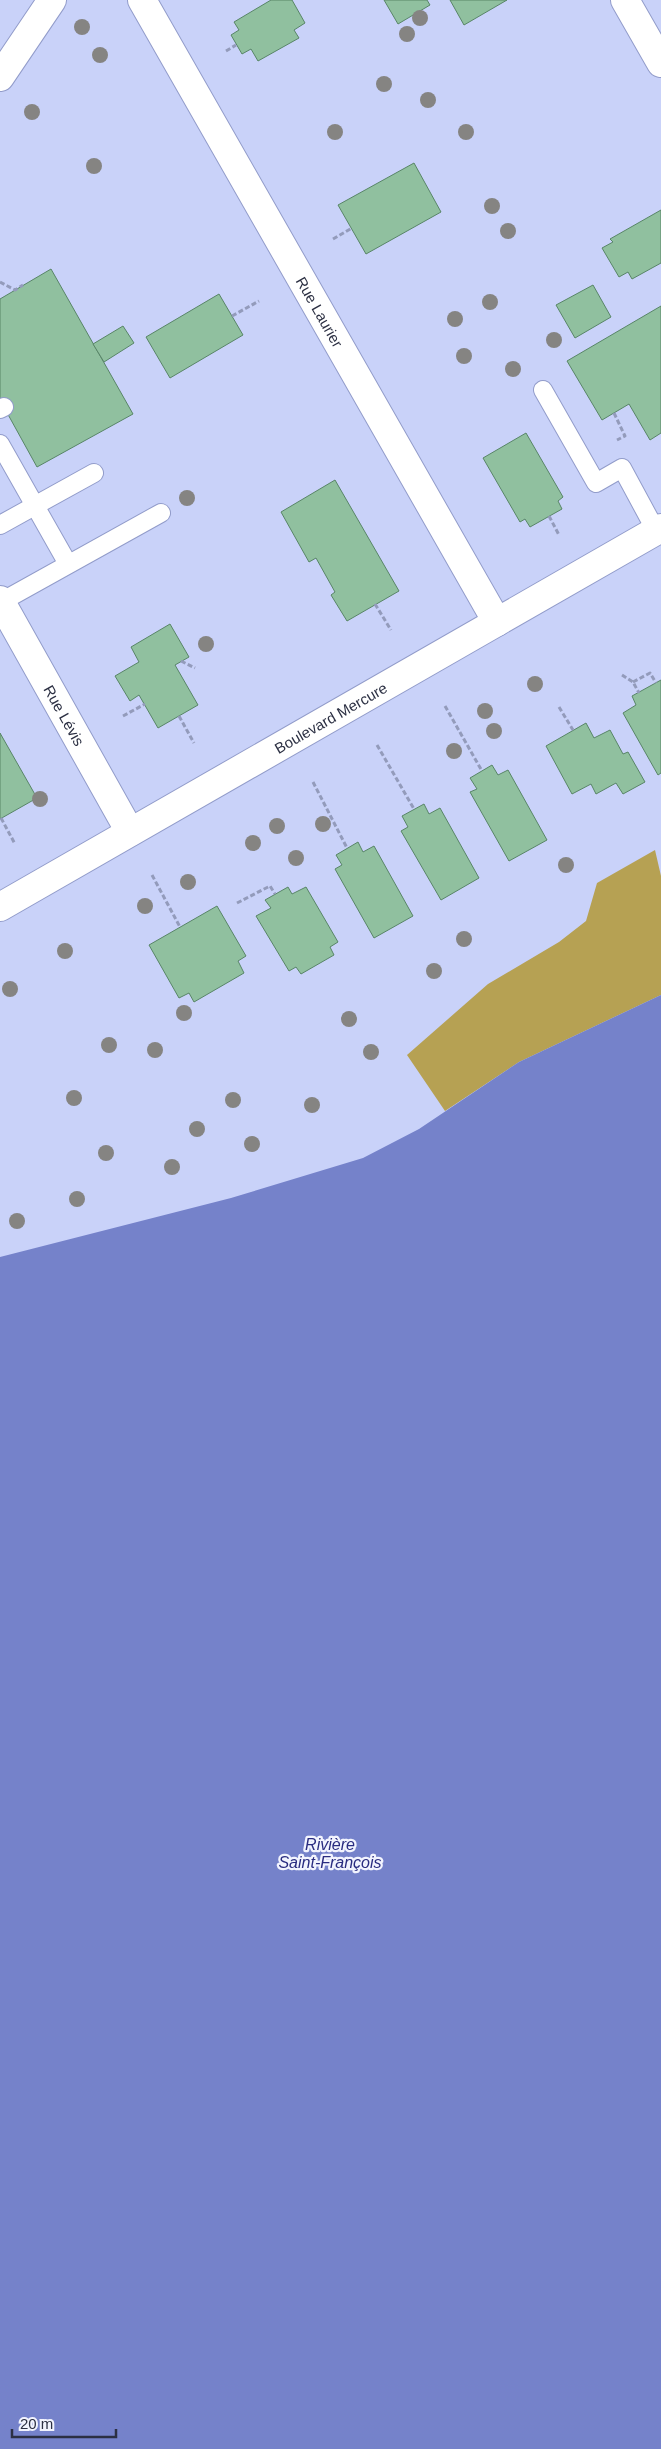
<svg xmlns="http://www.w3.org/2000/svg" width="661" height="2449" viewBox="0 0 661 2449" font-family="Arial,sans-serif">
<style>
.green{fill:#b6a153}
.water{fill:#7582ca}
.building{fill:#90c09f;stroke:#588567}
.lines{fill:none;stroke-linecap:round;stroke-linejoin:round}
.service-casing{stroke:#929cca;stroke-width:20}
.minor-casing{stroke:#929cca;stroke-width:30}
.tertiary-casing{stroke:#929cca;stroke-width:30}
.path{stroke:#939bbb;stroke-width:3;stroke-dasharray:5 2.5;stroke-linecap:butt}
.service{stroke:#fff;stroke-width:18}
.minor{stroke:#fff;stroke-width:28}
.tertiary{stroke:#fff;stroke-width:28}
.tree{fill:#858482}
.labels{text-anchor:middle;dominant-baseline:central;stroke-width:4.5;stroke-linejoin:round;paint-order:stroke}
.street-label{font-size:15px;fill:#2c3043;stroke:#f2f4fe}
.water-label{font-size:16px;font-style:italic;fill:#292c80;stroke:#f2f4fe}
</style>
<rect width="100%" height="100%" fill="#c9d2f9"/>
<polygon class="green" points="655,850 661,876 661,995 519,1062 445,1111 407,1055 488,984 559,942 586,921 597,883"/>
<polygon class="water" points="661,995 661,2449 0,2449 0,1257 231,1198 363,1158 419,1129 519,1062"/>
<g class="building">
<polygon points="271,0 292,0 305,23 294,30 299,38 258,61 251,49 242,54 231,35 239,30 234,22"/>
<polygon points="384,0 427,0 430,5 398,24"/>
<polygon points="450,0 507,0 464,25"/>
<polygon points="414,163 441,212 366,254 338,205"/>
<polygon points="661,210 661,263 632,279 628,272 619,277 602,248 613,242 610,239"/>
<polygon points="51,269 133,414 37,467 0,400 0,299"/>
<polygon points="593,285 611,317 575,338 556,305"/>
<polygon points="219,294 243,335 170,378 146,337"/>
<polygon points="661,306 661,433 650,440 629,404 602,420 567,361"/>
<polygon points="123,326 134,343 104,362 93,344"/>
<polygon points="526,433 563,497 558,501 562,509 530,527 525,519 520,522 483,458"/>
<polygon points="335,480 399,591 347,621 331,595 335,592 316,558 309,562 281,512"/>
<polygon points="170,624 189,657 175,665 198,705 158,728 139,695 130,701 115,676 139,662 131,647"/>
<polygon points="661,680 661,773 658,775 623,713 636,705 632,696"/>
<polygon points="586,723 594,738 610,730 623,754 628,752 645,782 623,794 616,783 596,794 591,784 572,794 546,746"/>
<polygon points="0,733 37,798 0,819"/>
<polygon points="492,765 498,775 508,770 547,840 509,861 470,792 477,789 470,778"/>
<polygon points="424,804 429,814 440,808 479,878 441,900 401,831 408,827 402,816"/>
<polygon points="358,842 363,852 374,846 413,916 374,938 335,869 342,865 336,855"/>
<polygon points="288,887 292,894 306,887 338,942 330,947 334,955 301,974 296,967 289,971 256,916 271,908 265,900"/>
<polygon points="217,906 246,956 238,961 244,973 194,1002 189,993 179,998 149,945"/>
</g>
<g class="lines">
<g class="service-casing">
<g id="service">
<polyline points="543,390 596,483 622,468 656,531"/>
<polyline points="0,409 4,407"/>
<polyline points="0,444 68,564"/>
<polyline points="0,525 94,473"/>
<polyline points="1,602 161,513"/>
</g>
</g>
<g class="minor-casing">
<g id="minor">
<path id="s1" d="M142 0 497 622"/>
<polyline points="625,0 661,63"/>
<polyline points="0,77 52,0"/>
<path id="s2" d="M0 600 130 832"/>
</g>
</g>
<g class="tertiary-casing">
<g id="tertiary">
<path id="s3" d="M0 907 661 528"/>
</g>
</g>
<g class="path">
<polyline points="226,51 236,45"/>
<polyline points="333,239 352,228"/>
<polyline points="0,282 15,290 23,285"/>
<polyline points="232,316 259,301"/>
<polyline points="614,413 625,436 617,440"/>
<polyline points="549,516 559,535"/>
<polyline points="375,604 391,630"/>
<polyline points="181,661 195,668"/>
<polyline points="622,675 633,682 639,693"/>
<polyline points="633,682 650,673 656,683"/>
<polyline points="445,706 482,771"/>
<polyline points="559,707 573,730"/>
<polyline points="123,716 145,704"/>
<polyline points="179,716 194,743"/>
<polyline points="377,745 414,809"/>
<polyline points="313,782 347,848"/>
<polyline points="1,818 15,844"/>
<polyline points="152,875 180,927"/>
<polyline points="237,903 270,886 275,894"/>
</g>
<use href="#service" class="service"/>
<use href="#minor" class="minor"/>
<use href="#tertiary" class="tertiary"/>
</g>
<g class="tree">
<circle cx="420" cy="18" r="8"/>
<circle cx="82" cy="27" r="8"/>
<circle cx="407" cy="34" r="8"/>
<circle cx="100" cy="55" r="8"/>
<circle cx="384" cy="84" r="8"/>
<circle cx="428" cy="100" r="8"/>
<circle cx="32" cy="112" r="8"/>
<circle cx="335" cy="132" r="8"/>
<circle cx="466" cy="132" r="8"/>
<circle cx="94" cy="166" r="8"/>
<circle cx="492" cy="206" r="8"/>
<circle cx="508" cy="231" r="8"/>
<circle cx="490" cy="302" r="8"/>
<circle cx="455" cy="319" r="8"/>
<circle cx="554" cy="340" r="8"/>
<circle cx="464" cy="356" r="8"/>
<circle cx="513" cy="369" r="8"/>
<circle cx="187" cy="498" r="8"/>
<circle cx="206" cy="644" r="8"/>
<circle cx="535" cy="684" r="8"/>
<circle cx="485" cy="711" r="8"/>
<circle cx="494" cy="731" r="8"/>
<circle cx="454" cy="751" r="8"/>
<circle cx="40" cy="799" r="8"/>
<circle cx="323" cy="824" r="8"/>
<circle cx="277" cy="826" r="8"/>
<circle cx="253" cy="843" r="8"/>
<circle cx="296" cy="858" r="8"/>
<circle cx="566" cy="865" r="8"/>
<circle cx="188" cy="882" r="8"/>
<circle cx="145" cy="906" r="8"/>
<circle cx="464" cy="939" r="8"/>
<circle cx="65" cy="951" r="8"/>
<circle cx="434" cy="971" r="8"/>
<circle cx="10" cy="989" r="8"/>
<circle cx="184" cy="1013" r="8"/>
<circle cx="349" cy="1019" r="8"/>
<circle cx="109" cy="1045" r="8"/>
<circle cx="155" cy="1050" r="8"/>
<circle cx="371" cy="1052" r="8"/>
<circle cx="74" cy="1098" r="8"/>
<circle cx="233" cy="1100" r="8"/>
<circle cx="312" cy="1105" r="8"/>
<circle cx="197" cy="1129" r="8"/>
<circle cx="252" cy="1144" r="8"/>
<circle cx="106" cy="1153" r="8"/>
<circle cx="172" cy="1167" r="8"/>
<circle cx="77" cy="1199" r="8"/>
<circle cx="17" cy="1221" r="8"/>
</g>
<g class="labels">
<g class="street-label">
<text stroke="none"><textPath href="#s1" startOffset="359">Rue Laurier</textPath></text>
<text stroke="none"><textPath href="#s2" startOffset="132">Rue Lévis</textPath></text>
<text stroke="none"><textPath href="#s3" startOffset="381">Boulevard Mercure</textPath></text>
</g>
<g class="water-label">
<text x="330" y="1844">Rivière<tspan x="330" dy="18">Saint-François</tspan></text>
</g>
</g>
<path d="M12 2429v8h104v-8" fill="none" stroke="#2c3043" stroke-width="2.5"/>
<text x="20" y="2429" font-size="15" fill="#2c3043" stroke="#f2f4fe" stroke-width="4" paint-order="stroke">20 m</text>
</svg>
